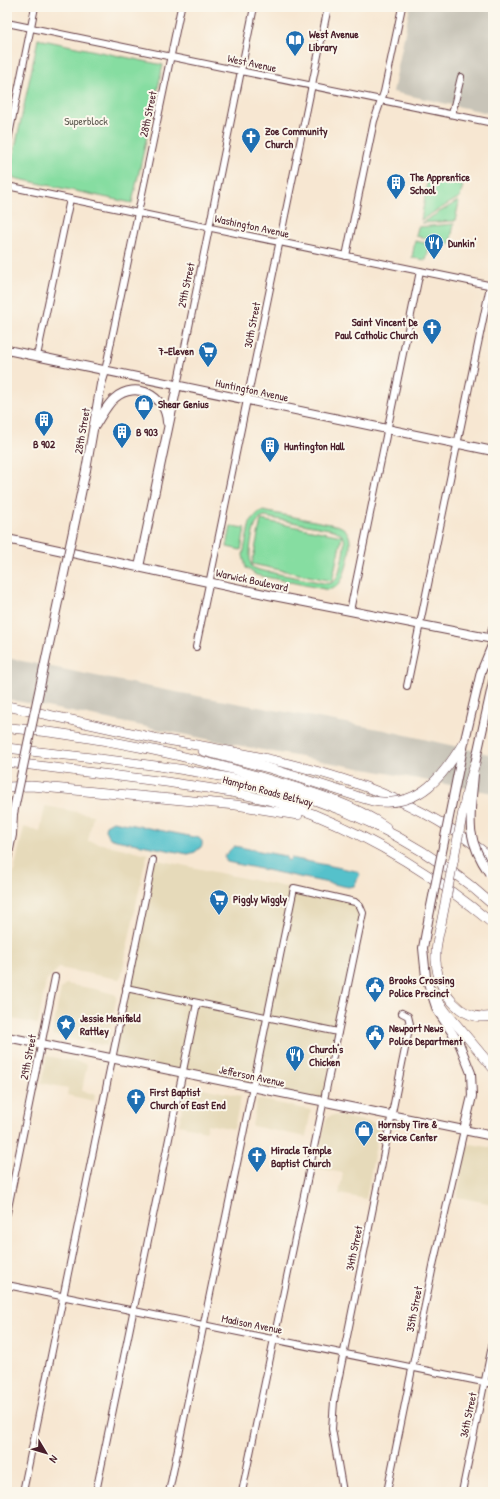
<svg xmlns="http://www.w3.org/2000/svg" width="500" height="1499" viewBox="0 0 500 1499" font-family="'Patrick Hand',sans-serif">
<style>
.built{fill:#e6daba}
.industrial{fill:#c8c4b8}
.green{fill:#86dda1;stroke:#687e66;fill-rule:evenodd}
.water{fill:#54c1cb;stroke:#4f707b}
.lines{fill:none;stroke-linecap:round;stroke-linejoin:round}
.minor-casing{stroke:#643d44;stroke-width:8}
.major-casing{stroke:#643d44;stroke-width:10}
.highway-casing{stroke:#643d44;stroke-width:10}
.minor{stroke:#fff;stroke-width:6}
.major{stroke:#fff;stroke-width:8}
.highway{stroke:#fff;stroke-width:9}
.major-bridge-casing{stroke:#643d44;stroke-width:10;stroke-linecap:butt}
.highway-bridge-casing{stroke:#643d44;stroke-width:10;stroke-linecap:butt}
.major-bridge{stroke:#fff;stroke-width:8}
.highway-bridge{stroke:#fff;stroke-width:9}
.labels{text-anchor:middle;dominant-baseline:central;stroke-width:4;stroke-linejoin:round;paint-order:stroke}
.poi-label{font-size:11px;font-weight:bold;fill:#4a1f2b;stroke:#fbf7ec;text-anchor:start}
.street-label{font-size:11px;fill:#4a1f2b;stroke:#fbf7ec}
.park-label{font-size:11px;fill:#5c584e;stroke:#fbf7ec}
</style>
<rect width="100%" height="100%" fill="#fbf7ec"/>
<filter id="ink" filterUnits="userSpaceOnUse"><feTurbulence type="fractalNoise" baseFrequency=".025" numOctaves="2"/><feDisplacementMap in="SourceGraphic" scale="8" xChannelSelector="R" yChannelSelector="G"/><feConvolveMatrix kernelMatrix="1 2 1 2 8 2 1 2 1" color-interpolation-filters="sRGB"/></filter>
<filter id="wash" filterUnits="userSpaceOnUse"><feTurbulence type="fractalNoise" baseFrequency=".012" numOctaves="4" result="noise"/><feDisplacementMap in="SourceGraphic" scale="16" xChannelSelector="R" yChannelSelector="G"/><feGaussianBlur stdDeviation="0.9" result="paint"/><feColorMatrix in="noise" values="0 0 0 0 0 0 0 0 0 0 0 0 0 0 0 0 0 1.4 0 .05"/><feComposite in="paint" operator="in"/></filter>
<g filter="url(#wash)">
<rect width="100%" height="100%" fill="#f7e7d2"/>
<g class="built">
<polygon points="45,806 93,815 88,841 148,854 144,866 121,978 118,979 59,968 46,981 38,1024 7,1018 7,902 24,827 40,832"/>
<polygon points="153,859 357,902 362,909 322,1102 112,1058"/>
<polygon points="66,984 95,989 114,994 117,996 107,1046 52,1035 61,989"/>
<polygon points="47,1056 87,1064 82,1091 95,1094 94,1101 67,1095 68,1088 41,1083"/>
<polygon points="187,1085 241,1096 234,1129 207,1124 206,1131 179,1125"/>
<polygon points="257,1099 311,1110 306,1137 252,1126"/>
<polygon points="334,1115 374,1123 379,1128 366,1199 339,1194 343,1173 316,1168 326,1119 330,1116"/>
<polygon points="471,1144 493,1148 493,1204 457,1197 467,1147"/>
</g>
<g class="industrial">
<polygon points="410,7 493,7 493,114 393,92"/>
<polygon points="7,658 165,690 384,730 493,755 493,793 242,746 7,699"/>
</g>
<g class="green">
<polygon points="38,39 163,65 132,203 9,177"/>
<polygon points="428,179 463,185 460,197 421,220"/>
<polygon points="458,201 459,202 455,221 421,223"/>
<polygon points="454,224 450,244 416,236 418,227"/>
<polygon points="415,241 430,244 426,260 412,258"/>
<path d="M263 511 335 525C342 526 347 530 349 536 353 545 345 579 338 585 334 589 329 590 324 589L256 575 246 568 243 555 250 522 257 514ZM265 517 334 530C338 532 342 534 344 538 346 544 340 574 336 579 333 583 329 584 324 583L259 570 252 567C247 559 252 530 257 522 259 519 262 518 265 517Z"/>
<polygon points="261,520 342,536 332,581 252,564"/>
<polygon points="231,526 245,528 241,550 227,547"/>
</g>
<g class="water">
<polygon points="113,821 199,838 202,841 202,846 195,852 188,854 116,840 110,838 105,830 106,825"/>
<polygon points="234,846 285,856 288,861 291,858 356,871 360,874 354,886 348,887 227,862 224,856"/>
</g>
</g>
<g filter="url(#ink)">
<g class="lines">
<g class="minor-casing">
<g id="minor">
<polyline points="7,23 493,123"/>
<polyline points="452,114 461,77"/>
<polyline points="7,145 35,7"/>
<polyline points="7,186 493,286"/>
<polyline points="346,256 374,121 384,92 402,7"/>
<polyline points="37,356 70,199"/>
<polyline points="105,371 181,7"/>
<polyline points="177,386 254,7"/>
<polyline points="350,611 420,271"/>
<polyline points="196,647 328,7"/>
<polyline points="407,686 490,286"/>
<polyline points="126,988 338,1032"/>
<polyline points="7,1213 55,977"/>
<polyline points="7,1285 493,1384"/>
<polyline points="23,1492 153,860"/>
<polyline points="96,1492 197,1003"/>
<polyline points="169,1492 294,888 355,902 360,906 363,913 242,1492"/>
<polyline points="343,1492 332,1429 334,1401 410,1024 408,1016 402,1013"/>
<polyline points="387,1492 434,1261 464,1130"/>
<polyline points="462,1492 493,1341"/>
</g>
</g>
<g class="major-casing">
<g id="major">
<polyline points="7,350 493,451"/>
<path d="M95 426C101 417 107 404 115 398 136 380 166 396 167 422"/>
<polyline points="86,470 101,384 105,371"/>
<polyline points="7,539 269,595 493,639"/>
<polyline points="139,567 177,386"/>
<polyline points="491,639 493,628"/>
<polyline points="465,740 481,672 493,643"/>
<polyline points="475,764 493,682"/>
<polyline points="7,859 12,835 13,814"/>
<polyline points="429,916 423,948 426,977 437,1010 459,1043 471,1073 472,1096 464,1130"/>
<polyline points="7,1037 493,1136"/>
</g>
</g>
<g class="highway-casing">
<g id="highway">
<polyline points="7,706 163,740"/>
<path d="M7 728C28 729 49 732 70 735 139 745 207 761 274 781 312 792 353 804 386 827"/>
<path d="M159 739C189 743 219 749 249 755 341 774 419 799 493 859"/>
<path d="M7 748C100 760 197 766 288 792 363 813 435 852 493 905"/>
<polyline points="203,751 272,769 344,792"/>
<path d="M7 762C60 769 113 775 166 782 215 789 267 796 313 814 379 841 439 879 493 924"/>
<polyline points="7,787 31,786 236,805 298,815"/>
<path d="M441 924C438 936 435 949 436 961 438 991 460 1023 493 1016"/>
<polyline points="430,990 446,1012 493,1068"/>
</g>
</g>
<use href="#minor" class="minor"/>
<use href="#major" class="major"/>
<use href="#highway" class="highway"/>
<g class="major-bridge-casing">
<g id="major-bridge">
<path d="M474 774C471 816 463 835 489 873"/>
<polyline points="13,814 86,470"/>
<polyline points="429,916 464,743"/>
</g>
</g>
<g class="highway-bridge-casing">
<g id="highway-bridge">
<path d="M344 792C353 795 363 799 373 801 420 809 444 775 465 740"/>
<polyline points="441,924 468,786 475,764"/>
</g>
</g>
<use href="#major-bridge" class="major-bridge"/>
<use href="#highway-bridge" class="highway-bridge"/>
</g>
</g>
<defs>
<g id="library-pin" transform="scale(1)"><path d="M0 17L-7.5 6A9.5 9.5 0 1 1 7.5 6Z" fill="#1f6fb2" stroke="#fbf7ec"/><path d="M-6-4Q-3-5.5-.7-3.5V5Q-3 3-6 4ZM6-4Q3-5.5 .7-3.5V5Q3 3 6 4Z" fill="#fff"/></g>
<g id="church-pin" transform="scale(1)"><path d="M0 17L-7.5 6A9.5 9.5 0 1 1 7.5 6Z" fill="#1f6fb2" stroke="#fbf7ec"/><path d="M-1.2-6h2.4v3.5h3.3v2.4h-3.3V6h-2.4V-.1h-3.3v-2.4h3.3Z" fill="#fff"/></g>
<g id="building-pin" transform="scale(1)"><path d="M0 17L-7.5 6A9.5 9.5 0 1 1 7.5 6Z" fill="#1f6fb2" stroke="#fbf7ec"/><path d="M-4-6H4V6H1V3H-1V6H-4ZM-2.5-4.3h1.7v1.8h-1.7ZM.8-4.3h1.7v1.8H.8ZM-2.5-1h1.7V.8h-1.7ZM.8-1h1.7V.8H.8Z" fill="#fff"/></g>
<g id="restaurant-pin" transform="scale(1)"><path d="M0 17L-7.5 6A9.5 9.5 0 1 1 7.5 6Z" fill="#1f6fb2" stroke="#fbf7ec"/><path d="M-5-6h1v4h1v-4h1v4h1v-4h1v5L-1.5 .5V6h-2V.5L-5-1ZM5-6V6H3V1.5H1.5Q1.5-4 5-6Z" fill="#fff"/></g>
<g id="supermarket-pin" transform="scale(1)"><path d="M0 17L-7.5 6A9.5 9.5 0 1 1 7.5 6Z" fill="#1f6fb2" stroke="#fbf7ec"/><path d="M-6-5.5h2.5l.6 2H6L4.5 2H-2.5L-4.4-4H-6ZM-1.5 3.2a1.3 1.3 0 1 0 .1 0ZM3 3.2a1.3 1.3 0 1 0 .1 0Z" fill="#fff"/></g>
<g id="shop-pin" transform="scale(1)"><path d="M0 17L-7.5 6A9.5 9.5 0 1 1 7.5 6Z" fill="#1f6fb2" stroke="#fbf7ec"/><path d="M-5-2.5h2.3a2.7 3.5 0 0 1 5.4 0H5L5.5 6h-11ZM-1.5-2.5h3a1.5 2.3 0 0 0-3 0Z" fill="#fff"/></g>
<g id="civic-pin" transform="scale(1)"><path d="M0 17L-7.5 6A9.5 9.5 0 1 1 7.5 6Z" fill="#1f6fb2" stroke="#fbf7ec"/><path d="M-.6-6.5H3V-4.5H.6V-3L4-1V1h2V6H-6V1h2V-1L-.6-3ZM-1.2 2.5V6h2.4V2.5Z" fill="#fff"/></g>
<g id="sight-pin" transform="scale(1)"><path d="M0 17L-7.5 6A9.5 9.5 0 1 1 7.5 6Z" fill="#1f6fb2" stroke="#fbf7ec"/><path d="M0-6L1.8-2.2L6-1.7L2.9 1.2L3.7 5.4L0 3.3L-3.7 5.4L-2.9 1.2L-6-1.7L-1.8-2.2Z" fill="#fff"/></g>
</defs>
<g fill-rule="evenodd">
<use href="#library-pin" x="295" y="40"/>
<use href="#church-pin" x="251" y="137"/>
<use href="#building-pin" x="396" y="183"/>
<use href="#restaurant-pin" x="434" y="243"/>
<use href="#church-pin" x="432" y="328"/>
<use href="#supermarket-pin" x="208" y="351"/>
<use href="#shop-pin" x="144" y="404"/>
<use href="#building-pin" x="44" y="420"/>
<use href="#building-pin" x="122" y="432"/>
<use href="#building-pin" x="270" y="446"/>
<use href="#supermarket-pin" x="219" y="899"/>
<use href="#civic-pin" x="375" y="986"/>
<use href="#sight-pin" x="66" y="1024"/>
<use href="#civic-pin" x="375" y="1034"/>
<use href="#restaurant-pin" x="295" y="1055"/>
<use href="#church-pin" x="136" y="1098"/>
<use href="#shop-pin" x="364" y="1130"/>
<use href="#church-pin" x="257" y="1156"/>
</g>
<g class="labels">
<g class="poi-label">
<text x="309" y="34">West Avenue<tspan x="309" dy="13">Library</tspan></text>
<text x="265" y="131">Zoe Community<tspan x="265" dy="13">Church</tspan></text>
<text x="410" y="177">The Apprentice<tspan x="410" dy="13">School</tspan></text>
<text x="448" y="243">Dunkin'</text>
<text x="418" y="322" text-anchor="end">Saint Vincent De<tspan x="418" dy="13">Paul Catholic Church</tspan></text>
<text x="194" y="351" text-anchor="end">7-Eleven</text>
<text x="158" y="404">Shear Genius</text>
<text x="136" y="432">B 903</text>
<text x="44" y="444" text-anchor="middle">B 902</text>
<text x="284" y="446">Huntington Hall</text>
<text x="233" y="899">Piggly Wiggly</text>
<text x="389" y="980">Brooks Crossing<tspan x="389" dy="13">Police Precinct</tspan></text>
<text x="80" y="1018">Jessie Menifield<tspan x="80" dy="13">Rattley</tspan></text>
<text x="389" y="1028">Newport News<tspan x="389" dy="13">Police Department</tspan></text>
<text x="309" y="1049">Church's<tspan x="309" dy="13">Chicken</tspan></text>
<text x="150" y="1092">First Baptist<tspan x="150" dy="13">Church of East End</tspan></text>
<text x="378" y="1124">Hornsby Tire &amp;<tspan x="378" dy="13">Service Center</tspan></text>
<text x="271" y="1150">Miracle Temple<tspan x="271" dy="13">Baptist Church</tspan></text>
</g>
<g class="street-label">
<text transform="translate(252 63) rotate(12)">West Avenue</text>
<text transform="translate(148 114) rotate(-78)">28th Street</text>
<text transform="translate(252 226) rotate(12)">Washington Avenue</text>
<text transform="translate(186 285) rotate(-78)">29th Street</text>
<text transform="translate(252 325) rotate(-79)">30th Street</text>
<text transform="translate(252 390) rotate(12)">Huntington Avenue</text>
<text transform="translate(82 431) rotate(-80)">28th Street</text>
<text transform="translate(252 580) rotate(12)">Warwick Boulevard</text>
<text transform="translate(268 791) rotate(15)">Hampton Roads Beltway</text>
<text transform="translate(28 1057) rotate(-79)">29th Street</text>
<text transform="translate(252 1076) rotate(12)">Jefferson Avenue</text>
<text transform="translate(354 1248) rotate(-78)">34th Street</text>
<text transform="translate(414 1309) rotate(-79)">35th Street</text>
<text transform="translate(252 1324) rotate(11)">Madison Avenue</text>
<text transform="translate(468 1415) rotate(-78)">36th Street</text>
</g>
<g class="park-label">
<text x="86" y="121">Superblock</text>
</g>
</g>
<rect width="500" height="1499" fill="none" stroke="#fbf7ec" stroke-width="24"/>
<g transform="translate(46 1453) rotate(128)" stroke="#fbf7ec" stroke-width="3" paint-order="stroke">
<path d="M0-3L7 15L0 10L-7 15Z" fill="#4a1f2b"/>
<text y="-6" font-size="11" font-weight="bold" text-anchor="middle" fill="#4a1f2b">N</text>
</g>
</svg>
